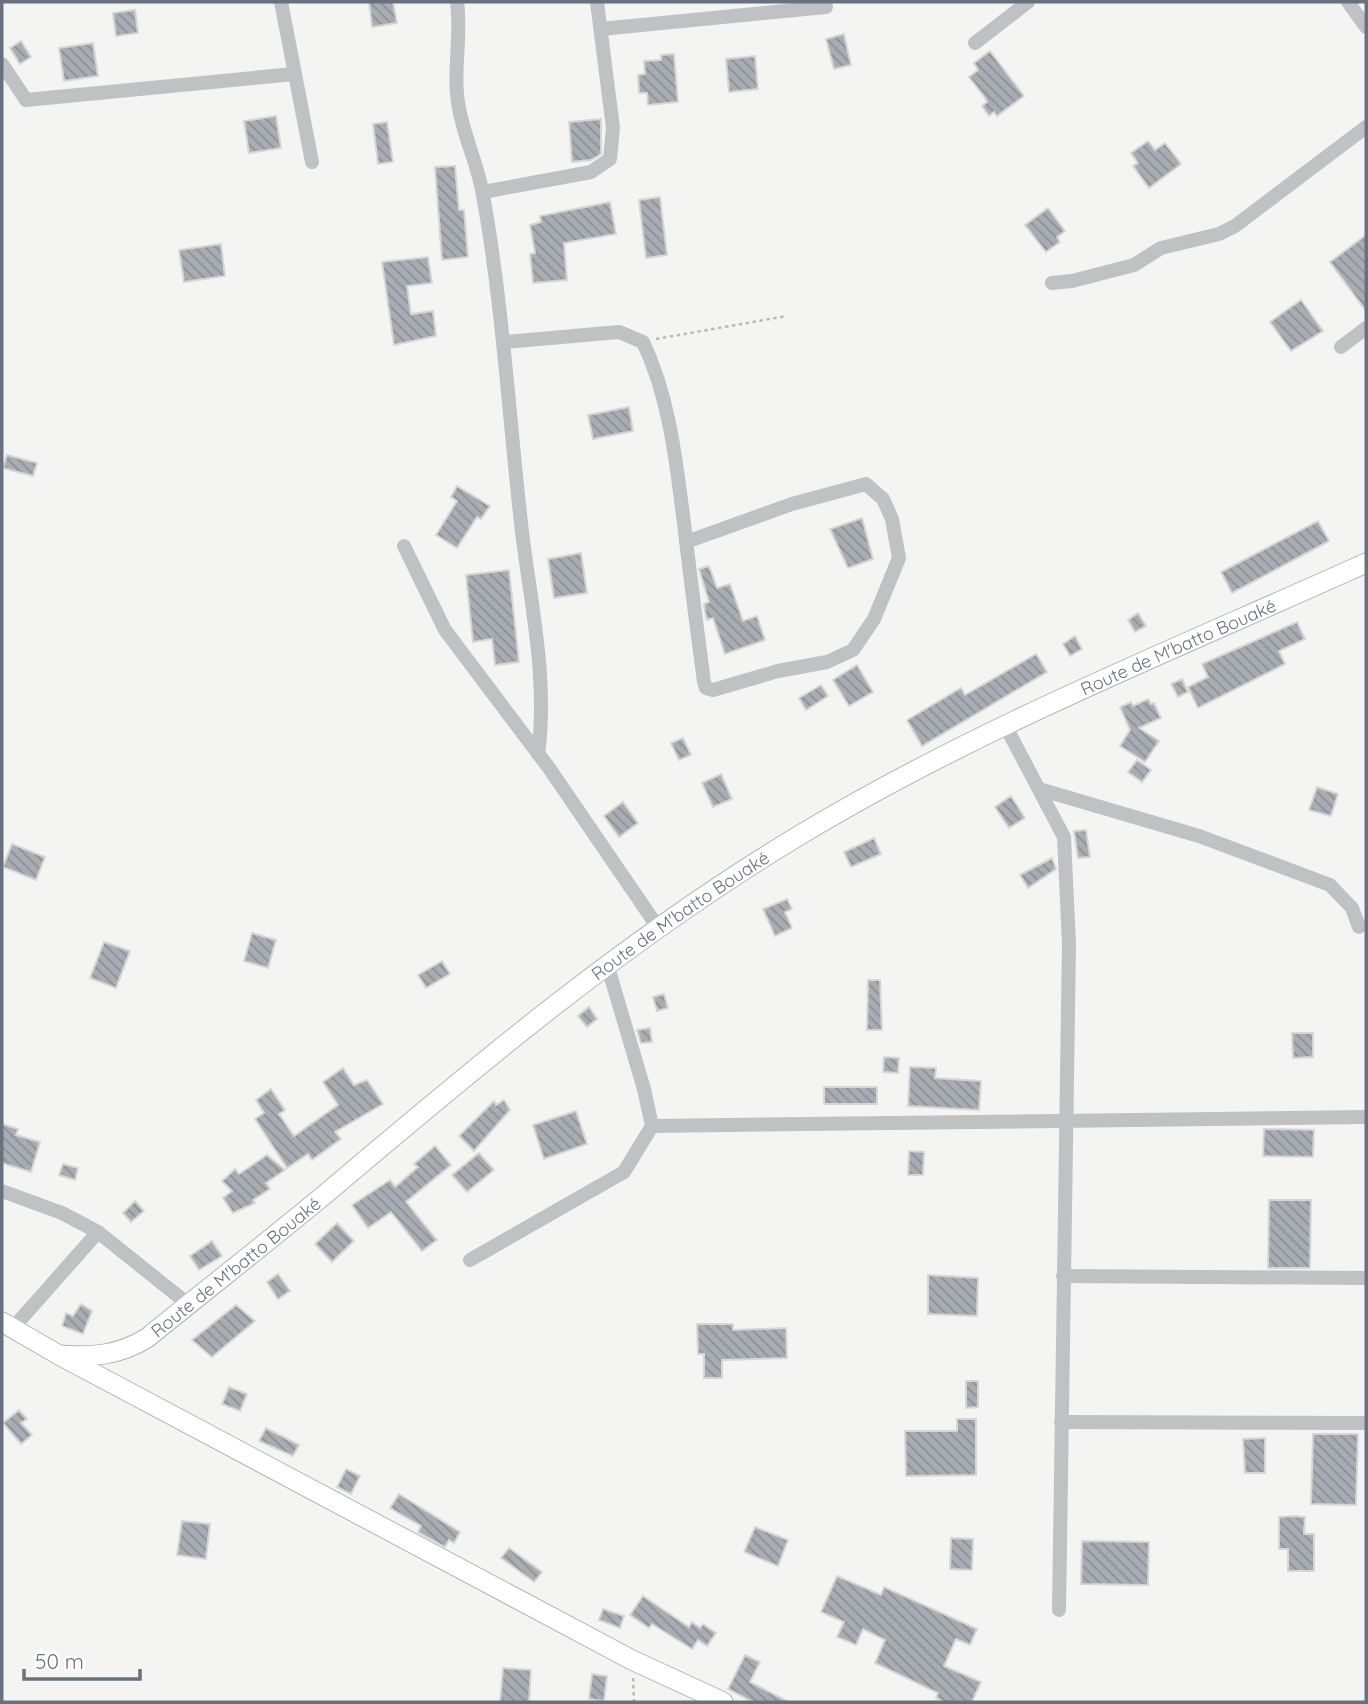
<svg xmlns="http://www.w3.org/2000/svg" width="1368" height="1704" viewBox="0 0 1368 1704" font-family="Quicksand,sans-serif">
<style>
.building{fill:url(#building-back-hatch);stroke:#d6d6d4;stroke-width:2}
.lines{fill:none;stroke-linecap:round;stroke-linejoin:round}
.secondary-casing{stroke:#b1b5b9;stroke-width:21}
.path{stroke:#b8babc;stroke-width:2.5;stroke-dasharray:3.5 3.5;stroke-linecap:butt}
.street{stroke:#bfc1c5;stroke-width:14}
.secondary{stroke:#fff;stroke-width:19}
.labels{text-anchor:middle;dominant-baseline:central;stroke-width:7;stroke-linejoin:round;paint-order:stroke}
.street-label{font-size:18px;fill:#68727f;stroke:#fff}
</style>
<defs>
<pattern id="building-back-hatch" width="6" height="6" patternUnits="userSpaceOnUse" patternTransform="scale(1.75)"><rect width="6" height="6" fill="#a8adb3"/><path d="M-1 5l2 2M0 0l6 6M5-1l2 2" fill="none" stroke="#8d9197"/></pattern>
</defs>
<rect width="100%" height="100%" fill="#f4f5f2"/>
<g class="building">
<polygon points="369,2 393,2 397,23 372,27"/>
<polygon points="135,10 138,33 116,36 113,13"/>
<polygon points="844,34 851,65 834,69 826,39"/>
<polygon points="21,41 31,57 20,64 10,48"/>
<polygon points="93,43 98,76 64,81 59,48"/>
<polygon points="990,51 1024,96 997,116 994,112 989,116 982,106 987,102 985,98 969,77 978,70 974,63"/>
<polygon points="674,54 678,102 648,105 647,93 639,93 638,75 645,74 644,61 661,60 661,55"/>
<polygon points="755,56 758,89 729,92 726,59"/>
<polygon points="276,116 281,148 249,153 244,121"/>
<polygon points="601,119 601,154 591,160 572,162 569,122"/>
<polygon points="387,122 393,162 378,164 373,124"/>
<polygon points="1148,141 1155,150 1165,143 1181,164 1149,188 1133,166 1138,163 1131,153"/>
<polygon points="455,166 459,210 464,210 468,257 442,260 435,167"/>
<polygon points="660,197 667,255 646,258 639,200"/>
<polygon points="610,202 616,234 564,243 567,280 533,283 530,254 535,253 530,225 541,222 540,216"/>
<polygon points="1048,208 1065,231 1057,237 1060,242 1046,252 1025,225"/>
<polygon points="1366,235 1366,311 1330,262"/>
<polygon points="221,244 225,276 184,282 179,250"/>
<polygon points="428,257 432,283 407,286 411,314 433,311 436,336 394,345 382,262"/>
<polygon points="1301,300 1323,331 1291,351 1270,322"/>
<polygon points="629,407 633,431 593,439 588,415"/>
<polygon points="7,455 37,463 33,476 3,468"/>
<polygon points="457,486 490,506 481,519 477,517 457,548 436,535 457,501 451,497"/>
<polygon points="862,518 873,559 848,568 830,529"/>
<polygon points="1318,521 1329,541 1232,593 1221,572"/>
<polygon points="581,553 587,593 554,598 548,559"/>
<polygon points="709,566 717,588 730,584 743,621 757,616 765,640 725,654 713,618 707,620 705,612 704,604 709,602 699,569"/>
<polygon points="509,570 519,662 495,665 492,639 473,642 466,575"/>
<polygon points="1138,613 1146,626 1135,632 1128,620"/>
<polygon points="1297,622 1305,639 1279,651 1285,664 1198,708 1188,687 1208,677 1202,664"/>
<polygon points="1075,636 1082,649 1070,656 1063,644"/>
<polygon points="1036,654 1047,672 922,746 907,720 961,688 965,695"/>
<polygon points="857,665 873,692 849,706 833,680"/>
<polygon points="1182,679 1188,692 1178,697 1171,684"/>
<polygon points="821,685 828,696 806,710 799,698"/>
<polygon points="1148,699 1151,704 1154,703 1161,718 1139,728 1159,741 1145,762 1120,746 1130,730 1120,707 1131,702 1133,706"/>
<polygon points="683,738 691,755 679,760 671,743"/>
<polygon points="1137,760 1151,770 1142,782 1128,772"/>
<polygon points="721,774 732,799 713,807 702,783"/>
<polygon points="1317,787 1338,794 1331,816 1309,810"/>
<polygon points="1011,796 1025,818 1009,828 995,807"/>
<polygon points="623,802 638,823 619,837 604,816"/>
<polygon points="1086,830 1090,857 1078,858 1074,831"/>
<polygon points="874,838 881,854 851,867 844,852"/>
<polygon points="12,844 45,857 36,880 3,867"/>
<polygon points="1052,858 1056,869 1028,888 1020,875"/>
<polygon points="787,899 792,909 785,912 792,928 775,936 763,909"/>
<polygon points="252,933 276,940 268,968 244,961"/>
<polygon points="104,942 130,951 116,988 90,978"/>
<polygon points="442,961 450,974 426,988 418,975"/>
<polygon points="868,980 880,980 882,1030 867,1030"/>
<polygon points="664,994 668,1008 657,1011 653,997"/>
<polygon points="589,1007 597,1019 587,1027 578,1016"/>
<polygon points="650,1028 652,1042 641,1043 637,1030"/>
<polygon points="1292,1033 1313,1033 1313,1057 1293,1058"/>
<polygon points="884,1057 899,1058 898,1073 883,1072"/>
<polygon points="910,1067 936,1068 935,1078 981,1081 979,1110 908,1106"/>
<polygon points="343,1068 354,1085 367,1080 383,1104 335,1132 341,1139 312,1160 308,1154 287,1168 255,1119 264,1113 256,1100 271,1089 285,1110 279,1114 294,1136 338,1105 323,1082"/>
<rect x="824" y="1087" width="53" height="17"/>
<polygon points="504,1100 510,1110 474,1151 459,1136 494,1101 496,1105"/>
<polygon points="576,1111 587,1144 544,1159 533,1125"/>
<polygon points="2,1124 18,1129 16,1135 40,1142 31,1172 2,1163"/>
<polygon points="1264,1129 1314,1130 1313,1157 1263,1156"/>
<polygon points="435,1146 451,1165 406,1202 437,1240 422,1251 391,1212 368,1228 352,1205 390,1180 395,1187 418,1167 414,1164"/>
<polygon points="909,1151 924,1152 923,1175 908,1175"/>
<polygon points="479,1153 494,1170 467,1192 452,1175"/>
<polygon points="267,1155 285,1170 266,1183 270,1189 253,1200 255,1203 233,1213 223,1198 232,1191 222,1181 235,1169 239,1174"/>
<polygon points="63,1164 78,1168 75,1180 59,1175"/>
<polygon points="1269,1200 1311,1200 1310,1268 1268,1268"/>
<polygon points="135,1201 144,1211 131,1222 123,1213"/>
<polygon points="337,1223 354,1241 332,1262 315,1244"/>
<polygon points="212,1241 222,1256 199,1270 190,1256"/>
<polygon points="278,1274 290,1291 278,1299 267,1282"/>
<polygon points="928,1275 978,1278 977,1316 928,1314"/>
<polygon points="81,1304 92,1311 83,1334 62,1326 66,1313 73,1316"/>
<polygon points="236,1305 255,1321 212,1357 192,1340"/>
<polygon points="697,1324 733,1324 733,1330 786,1328 787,1358 722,1360 722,1378 704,1378 704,1354 698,1354"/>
<polygon points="966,1381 978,1381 978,1407 966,1408"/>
<polygon points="229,1387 247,1394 240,1411 222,1404"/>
<polygon points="19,1410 27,1419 21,1423 32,1435 21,1444 3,1423"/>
<polygon points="957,1419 976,1419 976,1475 906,1476 905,1431 957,1431"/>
<polygon points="266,1428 299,1445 293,1456 259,1441"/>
<polygon points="1313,1434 1358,1434 1356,1505 1311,1504"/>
<polygon points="1265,1438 1265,1473 1245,1473 1243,1439"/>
<polygon points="346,1469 360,1476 351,1494 337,1487"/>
<polygon points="399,1494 460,1532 454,1543 449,1540 445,1547 418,1532 421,1526 390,1508"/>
<polygon points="1293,1516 1305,1517 1304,1534 1314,1534 1314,1571 1288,1571 1288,1549 1279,1549 1279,1517"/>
<polygon points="182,1521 210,1524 206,1559 177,1555"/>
<polygon points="755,1527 788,1540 778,1566 744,1552"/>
<polygon points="951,1538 973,1539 972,1570 950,1569"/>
<polygon points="1082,1541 1149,1542 1148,1585 1081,1584"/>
<polygon points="509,1548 542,1572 534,1582 501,1558"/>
<polygon points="837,1576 881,1595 884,1587 977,1629 970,1645 956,1639 944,1666 981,1682 972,1702 944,1702 936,1698 938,1693 875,1663 885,1640 863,1629 856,1645 837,1637 844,1622 821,1612"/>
<polygon points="643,1596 689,1627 692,1622 700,1628 703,1624 716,1633 707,1646 698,1640 692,1649 652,1624 649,1628 630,1615"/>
<polygon points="603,1609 624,1616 620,1628 599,1620"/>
<polygon points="745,1655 760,1662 750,1682 789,1702 753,1702 728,1689"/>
<polygon points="503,1668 531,1670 529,1702 500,1702"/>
<polygon points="592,1674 607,1676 604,1701 589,1699"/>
</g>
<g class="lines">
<g class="secondary-casing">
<g id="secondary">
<polyline points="2,1322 59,1355 632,1660 723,1702"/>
<path id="s1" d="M59 1355C92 1357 118 1356 147 1338 207 1289 269 1241 329 1191 480 1063 630 937 800 835 979 727 1176 649 1366 563"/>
</g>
</g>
<g class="path">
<polyline points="656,339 787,316"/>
<polyline points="633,1678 634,1702"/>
</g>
<g class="street">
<polyline points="281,2 312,162"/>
<path d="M457 2C462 37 452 73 459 108 464 137 478 165 483 195 503 306 509 419 522 532 531 605 548 680 538 754"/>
<polyline points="1348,2 1366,27"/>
<polyline points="601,29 826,7"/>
<polyline points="975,43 1028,2"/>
<polyline points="2,64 26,100 294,74"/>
<polyline points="483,192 591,172 610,159 613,128 597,2"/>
<polyline points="1052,283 1072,281 1134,265 1161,248 1219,234 1235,226 1366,127"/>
<path d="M505 342 619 332 643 342C670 399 676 462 684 523 690 576 697 629 704 682L706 688 713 690 778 671 827 662 853 650 874 619 899 558 892 519 883 499 866 484 792 504 686 542"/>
<polyline points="1341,347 1366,328"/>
<polyline points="404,546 445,630 549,768 657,926"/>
<polyline points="1006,727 1064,837 1069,944 1059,1610"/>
<polyline points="1039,789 1199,836 1330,885 1352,908 1359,927"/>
<polyline points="652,1126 1366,1117"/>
<polyline points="2,1191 62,1213 98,1232 188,1304"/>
<polyline points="470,1260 624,1172 652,1126 644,1089 607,964"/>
<polyline points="1063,1276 1366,1278"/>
<polyline points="13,1328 98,1232"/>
<polyline points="1061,1422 1366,1423"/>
</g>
<use href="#secondary" class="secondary"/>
</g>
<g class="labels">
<g class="street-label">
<text stroke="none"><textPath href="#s1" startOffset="1339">Route de M'batto Bouaké</textPath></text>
<text stroke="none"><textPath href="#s1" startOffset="772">Route de M'batto Bouaké</textPath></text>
<text stroke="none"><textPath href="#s1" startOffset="205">Route de M'batto Bouaké</textPath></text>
</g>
</g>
<rect width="1368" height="1704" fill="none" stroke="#68727f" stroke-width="7"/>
<path d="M24 1669v10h116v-10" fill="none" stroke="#68727f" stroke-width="3.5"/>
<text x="35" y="1669" font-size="21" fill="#68727f" stroke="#ffffff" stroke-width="5" paint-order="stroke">50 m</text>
</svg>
